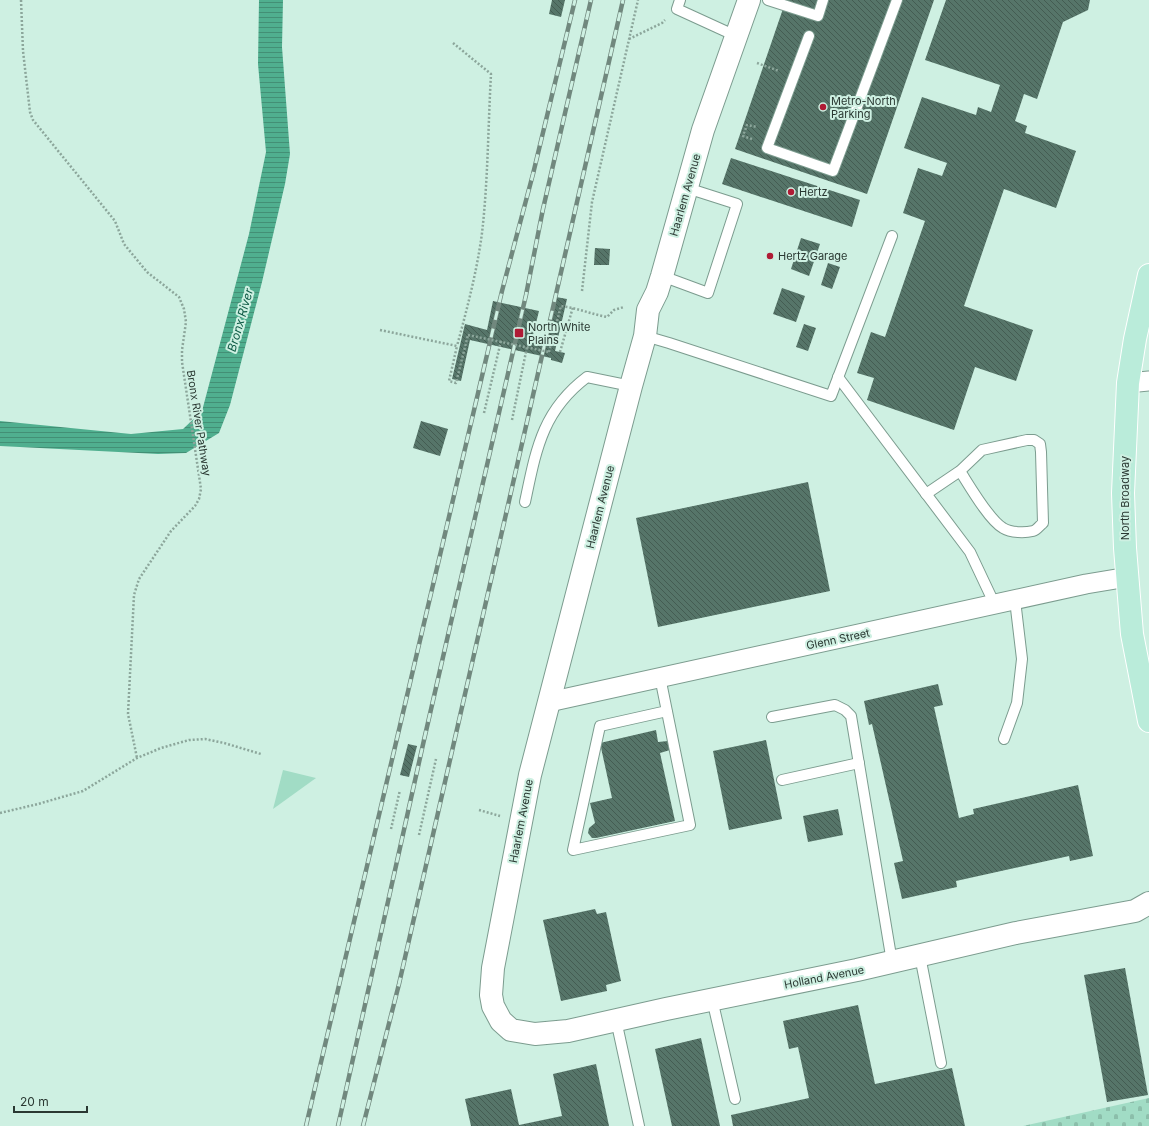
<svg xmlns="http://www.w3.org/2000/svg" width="1149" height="1126" viewBox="0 0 1149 1126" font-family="Inter,sans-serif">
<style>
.grass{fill:#a1dcc5}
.cemetery{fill:url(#cemetery-stones)}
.water{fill:url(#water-rules)}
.building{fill:url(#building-back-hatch)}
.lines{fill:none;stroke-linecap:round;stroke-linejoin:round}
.lane-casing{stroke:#7c9c8f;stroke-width:12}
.street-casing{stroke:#7c9c8f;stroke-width:21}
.secondary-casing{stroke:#7c9c8f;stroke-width:24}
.primary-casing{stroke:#fff;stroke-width:24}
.path{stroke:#8ca69b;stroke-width:2.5;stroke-dasharray:2 2;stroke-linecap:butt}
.lane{stroke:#fff;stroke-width:10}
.street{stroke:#fff;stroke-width:19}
.secondary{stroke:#fff;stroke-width:22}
.primary{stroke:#baecda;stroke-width:22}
.rail-casing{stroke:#71887e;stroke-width:4.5}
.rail{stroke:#cef0e2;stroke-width:3;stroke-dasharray:9;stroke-linecap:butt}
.path-bridge{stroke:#8ca69b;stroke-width:2.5;stroke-dasharray:2 2;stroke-linecap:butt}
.poi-dot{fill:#af1b35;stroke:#cef0e2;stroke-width:1.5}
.labels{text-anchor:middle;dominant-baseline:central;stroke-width:4;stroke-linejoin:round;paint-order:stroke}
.poi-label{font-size:11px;fill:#2a3832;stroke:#cef0e2;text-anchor:start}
.street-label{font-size:11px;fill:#2a3832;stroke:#cef0e2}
.water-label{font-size:12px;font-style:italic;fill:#105c47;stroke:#cef0e2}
</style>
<defs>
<pattern id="cemetery-stones" width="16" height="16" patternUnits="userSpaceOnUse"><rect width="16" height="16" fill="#a1dcc5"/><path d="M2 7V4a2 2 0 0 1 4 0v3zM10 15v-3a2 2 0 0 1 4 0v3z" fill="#8bbeaa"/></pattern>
<pattern id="water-rules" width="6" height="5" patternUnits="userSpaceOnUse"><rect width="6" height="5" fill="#50af8f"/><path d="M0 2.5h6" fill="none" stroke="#438f75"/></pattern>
<pattern id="building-back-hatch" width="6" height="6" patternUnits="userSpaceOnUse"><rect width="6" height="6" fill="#567569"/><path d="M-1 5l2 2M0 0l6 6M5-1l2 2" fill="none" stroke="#445c52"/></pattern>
</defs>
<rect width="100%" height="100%" fill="#cef0e2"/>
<polygon class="grass" points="283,770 316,778 273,809"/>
<polygon class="cemetery" points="1149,1098 1149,1126 1023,1126"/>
<polygon class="water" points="259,0 283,0 282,47 290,154 285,184 262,282 230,405 219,433 186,453 158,454 0,446 0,421 131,434 183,429 202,411 249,234 266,152 258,64"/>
<g class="building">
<polygon points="552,0 565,0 561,17 549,14"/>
<polygon points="786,0 934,0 867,194 735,149"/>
<polygon points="946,0 1090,0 1088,10 1063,22 1037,99 1024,94 1015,121 1027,126 1025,133 1076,151 1056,208 1004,189 964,306 1033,330 1016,381 975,367 954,430 867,400 874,378 857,373 871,332 885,337 925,221 903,213 918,168 942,176 947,163 904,148 922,97 976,115 978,107 991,112 1000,85 925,60"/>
<polygon points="731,158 860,200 852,227 722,184"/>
<polygon points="801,238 820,244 809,276 791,269"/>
<polygon points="595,248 610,249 609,265 594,265"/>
<polygon points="828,263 840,267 832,289 821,285"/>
<polygon points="782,288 805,296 796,322 773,314"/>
<polygon points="556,297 567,299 555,351 565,353 562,363 551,360 551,358 470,340 461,381 452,379 465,324 487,330 493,301 539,311 532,339 546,342"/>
<polygon points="804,324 816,328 808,351 796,347"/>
<polygon points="421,421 448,429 440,456 413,448"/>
<polygon points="808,482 830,591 658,627 636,518"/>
<polygon points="938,684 943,705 934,707 959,818 974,814 973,809 1078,785 1093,856 1070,861 1069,856 956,881 957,887 902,899 894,863 903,861 872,724 869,725 864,701"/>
<polygon points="656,730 658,742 668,741 670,750 660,753 675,821 596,838 592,838 588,833 589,828 595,823 590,803 612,798 600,743"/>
<polygon points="766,740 782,819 729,830 713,751"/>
<polygon points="408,744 417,746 409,777 400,775"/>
<polygon points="838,809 843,835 808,842 803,816"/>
<polygon points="595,909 597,914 606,912 621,981 606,985 607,991 561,1001 543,920"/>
<polygon points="1125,968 1148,1095 1107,1102 1084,975"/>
<polygon points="858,1005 875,1084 952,1068 965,1126 733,1126 731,1115 809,1098 798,1047 789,1049 783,1021"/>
<polygon points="701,1038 720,1126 672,1126 655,1049"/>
<polygon points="596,1064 609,1126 471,1126 465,1099 511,1089 519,1125 562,1116 553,1074"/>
</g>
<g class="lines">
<g class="lane-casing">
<g id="lane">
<polyline points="680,0 677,9 736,36"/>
<polyline points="768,0 818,16 823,0"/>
<polyline points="809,36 767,148 833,171 897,0"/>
<polyline points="662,276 708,293 737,204 687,188"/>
<polyline points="645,336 669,343 831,396 892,236"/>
<polyline points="838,377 970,552 995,605"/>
<path d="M926 494 960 471 982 450 1027 440H1034L1040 444 1041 452 1043 523C1040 525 1037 530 1033 531 1025 533 1011 533 1003 528 989 520 969 485 960 471"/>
<path d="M525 502C536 450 542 411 587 377L631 386"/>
<polyline points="660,677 690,825 573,850 600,726 667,711"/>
<polyline points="772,717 835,705 845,710 851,716 892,962"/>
<polyline points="1004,739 1017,703 1022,659 1015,600"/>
<polyline points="782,780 859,763"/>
<polyline points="920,956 941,1063"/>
<polyline points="712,999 735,1099"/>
<polyline points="616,1020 639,1126"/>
</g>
</g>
<g class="street-casing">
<g id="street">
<polyline points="1128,383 1149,381"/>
<polyline points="549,702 1086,584 1128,577"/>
</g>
</g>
<g class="secondary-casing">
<polyline id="secondary" points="749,0 703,130 662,276 657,292 648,310 645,336 631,386 530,775 493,968 491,995 493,1006 501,1021 511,1030 535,1034 568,1031 666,1009 857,970 1016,933 1135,911 1149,903"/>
</g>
<g class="primary-casing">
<polyline id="primary" points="1149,275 1135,339 1128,383 1123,493 1125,548 1132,634 1149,721"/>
</g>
<g class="path">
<polyline points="21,0 23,51 30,112 33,120 115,221 124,244 147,272 179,297 184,309 186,322 182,350 182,362 201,489 199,499 195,506 171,531 139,579 134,595 128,714 137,758"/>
<polyline points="629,39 662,23 665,20"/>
<path d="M453 43 491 74C488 127 488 181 482 233 477 271 467 309 457 346"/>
<polyline points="757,63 779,71"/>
<polyline points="752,139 743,136 747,125 757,127"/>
<polyline points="582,291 592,202 638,0"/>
<polyline points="380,330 457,346 449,381 456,383 468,335"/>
<path d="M549 352 561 306C577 308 591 314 607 317L614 310 624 307"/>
<polyline points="560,352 573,307"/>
<polyline points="484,413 501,341"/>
<polyline points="512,420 527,347"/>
<polyline points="479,810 500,816"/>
<polyline points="0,813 38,804 83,791 137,758 161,748 189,740 205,739 224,743 261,754"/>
<polyline points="391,829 400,790"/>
<polyline points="419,835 436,759"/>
</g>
<use href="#lane" class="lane"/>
<use href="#street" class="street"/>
<use href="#secondary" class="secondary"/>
<use href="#primary" class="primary"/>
<g class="rail-casing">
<g id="rail">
<polyline points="306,1126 502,291 533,174 575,0"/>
<polyline points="338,1126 424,740 526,295 543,209 591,0"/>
<polyline points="363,1126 399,984 623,0"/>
</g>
</g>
<use href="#rail" class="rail"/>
<polyline class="path-bridge" points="468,335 549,352"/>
</g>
<g class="poi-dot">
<circle cx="823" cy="107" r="4"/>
<circle cx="791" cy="192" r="4"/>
<circle cx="770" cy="256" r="4"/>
<rect x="514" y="328" width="10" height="10" rx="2"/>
</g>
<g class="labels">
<g class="poi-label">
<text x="831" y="101">Metro-North<tspan x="831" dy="13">Parking</tspan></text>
<text x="799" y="192">Hertz</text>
<text x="778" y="256">Hertz Garage</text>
<text x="528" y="327">North White<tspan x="528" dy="13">Plains</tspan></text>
</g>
<g class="street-label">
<text transform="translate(685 195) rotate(-74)">Haarlem Avenue</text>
<text transform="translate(199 423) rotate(81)">Bronx River Pathway</text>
<text transform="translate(1125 498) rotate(-90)">North Broadway</text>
<text transform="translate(600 507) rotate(-76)">Haarlem Avenue</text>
<text transform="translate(838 639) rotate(-12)">Glenn Street</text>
<text transform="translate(521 821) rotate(-79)">Haarlem Avenue</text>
<text transform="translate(824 977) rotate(-11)">Holland Avenue</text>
</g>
<g class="water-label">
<text transform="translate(240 320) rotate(-74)">Bronx River</text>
</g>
</g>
<path d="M14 1106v6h73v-6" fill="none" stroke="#2a3832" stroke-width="2"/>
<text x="20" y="1106" font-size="12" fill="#2a3832" stroke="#cef0e2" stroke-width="3" paint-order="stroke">20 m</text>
</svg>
